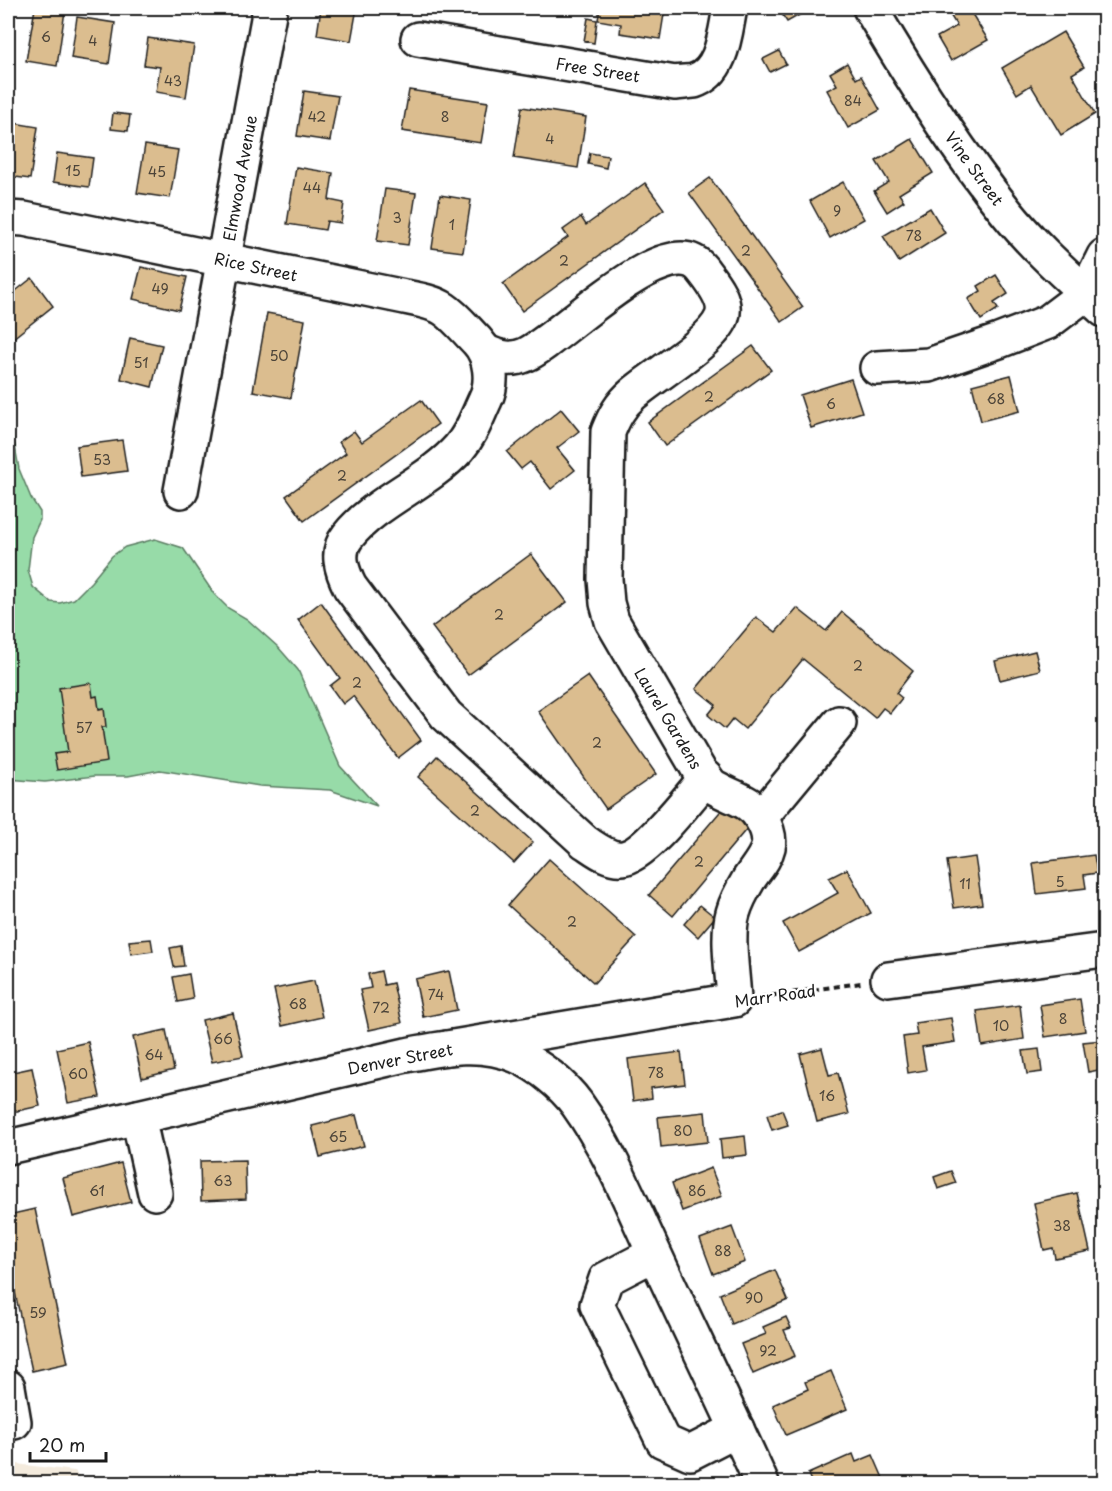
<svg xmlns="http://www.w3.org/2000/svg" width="1112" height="1491" viewBox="0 0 1112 1491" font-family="'Playpen Sans',sans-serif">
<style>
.built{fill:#f4ebdd}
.green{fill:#97dba8;stroke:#5a7c62;stroke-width:1.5}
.building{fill:#dbbd8f;stroke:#1c1c1c;stroke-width:1.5}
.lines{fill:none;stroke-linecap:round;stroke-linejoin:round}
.minor-casing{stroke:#1c1c1c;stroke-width:38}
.path{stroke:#1c1c1c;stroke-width:4;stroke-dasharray:6 4.5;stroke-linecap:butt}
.minor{stroke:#fff;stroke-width:33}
.labels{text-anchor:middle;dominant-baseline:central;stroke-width:5;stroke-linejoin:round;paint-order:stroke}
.number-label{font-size:14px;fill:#4c4439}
.street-label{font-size:16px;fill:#1c1c1c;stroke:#fff}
</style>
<rect width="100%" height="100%" fill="#fff"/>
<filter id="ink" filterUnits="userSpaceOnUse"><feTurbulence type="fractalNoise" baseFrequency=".0167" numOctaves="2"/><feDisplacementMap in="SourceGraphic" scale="12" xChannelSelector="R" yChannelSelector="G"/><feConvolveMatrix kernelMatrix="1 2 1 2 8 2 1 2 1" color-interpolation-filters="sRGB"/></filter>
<g filter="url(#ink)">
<polygon class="built" points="8,1463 75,1471 84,1483 8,1483"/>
<polygon class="green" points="8,432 13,435 19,469 31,498 40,512 40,520 32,537 28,570 33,587 51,602 60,603 74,599 91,582 112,556 125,547 155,539 183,548 214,594 228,608 247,619 278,647 298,670 340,766 377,806 330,790 260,786 160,770 128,776 95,776 45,782 8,779"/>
<g class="building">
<polygon points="35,8 65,11 57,66 26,61"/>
<polygon points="321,8 357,8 351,41 317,35"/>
<polygon points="600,8 665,8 660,39 620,33 621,24 598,20"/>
<polygon points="778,8 812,8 787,22"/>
<polygon points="951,8 981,8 982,9 972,14 988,40 951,61 937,37 957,26 947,10"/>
<polygon points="77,17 115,23 109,64 71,58"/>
<polygon points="588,18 597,20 594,43 584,41"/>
<polygon points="1063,32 1084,67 1072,74 1095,114 1061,135 1031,85 1017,94 1002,68"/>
<polygon points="148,38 194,45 186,97 156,92 160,67 144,65"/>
<polygon points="779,51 786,64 770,72 763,59"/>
<polygon points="847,63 856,79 861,76 880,110 848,128 827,90 837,85 830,73"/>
<polygon points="409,90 488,102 481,143 402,131"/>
<polygon points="304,91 338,96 330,141 297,136"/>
<polygon points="522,107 586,117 578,168 514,158"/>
<polygon points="113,113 130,115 128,131 111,129"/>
<polygon points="8,122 38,127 30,179 8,176"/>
<polygon points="912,139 933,173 899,194 904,201 887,212 874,191 889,182 876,161"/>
<polygon points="145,145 178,150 170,198 137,193"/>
<polygon points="57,153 93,158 89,187 53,182"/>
<polygon points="590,153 608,156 606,168 588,164"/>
<polygon points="296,167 333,173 329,200 344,203 341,223 327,221 325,230 287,224"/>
<polygon points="710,178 803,307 782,322 689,193"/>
<polygon points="843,182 864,219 830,238 810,201"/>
<polygon points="645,183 664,209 522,311 503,284 568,237 563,230 581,217 586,225"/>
<polygon points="385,189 416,193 408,245 377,241"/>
<polygon points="440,195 471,200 463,252 432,248"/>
<polygon points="930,208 945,233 899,262 883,236"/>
<polygon points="141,267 187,277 179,310 133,299"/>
<polygon points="996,275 1008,294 994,303 998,309 981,320 968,299 981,291 978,286"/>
<polygon points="32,278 53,306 12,339 8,333 8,297"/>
<polygon points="267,313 305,320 291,398 253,391"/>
<polygon points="130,338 162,345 152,387 121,379"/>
<polygon points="753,346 771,370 665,446 648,422"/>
<polygon points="1011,375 1020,411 981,421 972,385"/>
<polygon points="851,379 862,412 811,428 800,395"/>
<polygon points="421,400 438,424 304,521 286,496 346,453 339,442 354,431 362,442"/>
<polygon points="561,409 579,431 557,448 575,470 551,489 530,462 521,469 507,452"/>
<polygon points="122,440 127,471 81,477 77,446"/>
<polygon points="531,554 567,602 468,675 432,627"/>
<polygon points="321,602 421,740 398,758 353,696 343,704 330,686 340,678 298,620"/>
<polygon points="797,608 826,631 842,612 913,671 896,693 902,698 890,713 883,708 875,718 803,659 745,729 733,719 725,729 708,715 716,705 696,689 756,617 776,632"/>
<polygon points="1035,651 1040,670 1000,680 995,661"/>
<polygon points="588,676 656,774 606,809 538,711"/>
<polygon points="91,683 93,697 97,696 99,709 104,708 106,727 102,727 107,762 57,770 54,754 68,752 59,688"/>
<polygon points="437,756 533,842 514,863 418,777"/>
<polygon points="725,806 749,826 673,916 649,895"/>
<polygon points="8,850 9,850 8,995"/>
<polygon points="1094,855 1097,873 1084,875 1086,888 1037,894 1033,863"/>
<polygon points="975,857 982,904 954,908 947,861"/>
<polygon points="549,859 636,937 594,983 508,905"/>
<polygon points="847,869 871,913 799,952 783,923 838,893 829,878"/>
<polygon points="700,905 715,917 698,937 684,924"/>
<polygon points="151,939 153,951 131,954 129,941"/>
<polygon points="181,946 184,966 174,967 170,948"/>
<polygon points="381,971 384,985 393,983 402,1023 369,1030 360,990 371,988 368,974"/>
<polygon points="449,971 457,1010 423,1017 415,979"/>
<polygon points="189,974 193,999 178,1002 173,977"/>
<polygon points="314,981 322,1017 282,1026 274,989"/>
<polygon points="1080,999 1085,1031 1045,1037 1040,1005"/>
<polygon points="1020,1005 1024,1039 982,1046 977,1011"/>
<polygon points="233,1013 243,1056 212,1062 202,1020"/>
<polygon points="951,1018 955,1042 922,1047 926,1070 908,1073 903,1037 917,1035 915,1023"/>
<polygon points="166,1030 174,1070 142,1078 133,1037"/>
<polygon points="1102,1040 1104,1069 1088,1072 1083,1042"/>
<polygon points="88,1042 100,1097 68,1103 57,1049"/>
<polygon points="822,1048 829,1075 838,1073 849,1114 817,1122 800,1054"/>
<polygon points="1039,1049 1042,1072 1027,1074 1023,1051"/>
<polygon points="681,1052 685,1084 651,1088 652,1098 633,1101 628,1059"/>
<polygon points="32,1068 40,1106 8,1113 8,1073"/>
<polygon points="782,1110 788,1125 772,1130 767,1115"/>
<polygon points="705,1112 708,1142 661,1147 658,1117"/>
<polygon points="356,1115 364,1146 320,1157 312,1126"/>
<polygon points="745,1136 747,1155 722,1158 720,1139"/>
<polygon points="245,1160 246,1199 201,1201 200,1161"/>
<polygon points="121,1163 131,1202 73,1217 63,1178"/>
<polygon points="711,1168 722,1196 682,1211 672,1183"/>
<polygon points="951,1171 956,1183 938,1189 934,1177"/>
<polygon points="1077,1193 1090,1251 1055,1258 1053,1248 1044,1250 1034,1203"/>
<polygon points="35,1209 68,1363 32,1371 8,1260 8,1215"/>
<polygon points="732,1227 745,1262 713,1274 700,1239"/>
<polygon points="775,1270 788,1300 732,1324 720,1294"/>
<polygon points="786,1317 791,1328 784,1330 795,1356 753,1374 741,1344 766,1334 763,1327"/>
<polygon points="831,1371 847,1409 786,1435 773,1405 808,1389 805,1382"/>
<polygon points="853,1454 856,1462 873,1455 883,1478 869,1484 812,1484 808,1474"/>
</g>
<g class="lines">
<g class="minor-casing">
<g id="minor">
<path d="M870 8C910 76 958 152 1007 213 1036 249 1071 279 1104 310"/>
<path d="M418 39 675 83C681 82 688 82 694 81 723 72 725 32 730 8"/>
<path d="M8 218 24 219 400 296C414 299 432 301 444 309 456 317 466 330 477 341 491 356 494 382 485 400 477 417 472 433 459 448 429 482 376 501 348 536 335 552 342 571 350 587L446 715 585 842C596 849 609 860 623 858 646 855 689 797 706 778"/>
<polyline points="877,368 929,365 999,341 1048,322 1085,294 1104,256"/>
<polyline points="181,491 270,8"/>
<polyline points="761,817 839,723"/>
<polyline points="888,979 1104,950"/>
<path d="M447 1048 734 1000C733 975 726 937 733 913 736 902 743 889 749 879 764 857 778 846 761 818 751 800 733 798 716 788 710 785 705 777 700 772L612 621 607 603 605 579 608 432C614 417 620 405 633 394 654 375 712 343 722 317 728 300 711 281 702 269 668 225 559 341 525 355 511 361 500 358 486 352"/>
<polyline points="138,1117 155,1193"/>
<path d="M8 1147 406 1055C443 1048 481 1040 517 1056 540 1066 563 1085 577 1104 610 1150 632 1206 656 1257 691 1333 728 1408 762 1484"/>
<polyline points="654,1254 606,1279 597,1305 663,1441 690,1453 737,1429"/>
<polyline points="8,1387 14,1422"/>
</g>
</g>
<polyline class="path" points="761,997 861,983"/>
<use href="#minor" class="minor"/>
</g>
</g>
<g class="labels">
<g class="number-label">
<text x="46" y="36">6</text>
<text x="93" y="40">4</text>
<text x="173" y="80">43</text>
<text x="853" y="100">84</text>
<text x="317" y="116">42</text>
<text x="445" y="116">8</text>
<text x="550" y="138">4</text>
<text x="73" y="170">15</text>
<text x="157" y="171">45</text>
<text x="312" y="187">44</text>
<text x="837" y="210">9</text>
<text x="397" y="217">3</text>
<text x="452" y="224">1</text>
<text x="914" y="235">78</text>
<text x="746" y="250">2</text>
<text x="564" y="260">2</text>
<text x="160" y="288">49</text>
<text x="279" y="355">50</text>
<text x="141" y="362">51</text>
<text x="709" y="396">2</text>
<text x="996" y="398">68</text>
<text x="831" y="403">6</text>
<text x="102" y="459">53</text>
<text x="342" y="475">2</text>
<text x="499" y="614">2</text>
<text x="858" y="665">2</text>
<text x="357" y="682">2</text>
<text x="84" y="727">57</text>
<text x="597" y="742">2</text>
<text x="475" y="810">2</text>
<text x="699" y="861">2</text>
<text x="1060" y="881">5</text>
<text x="965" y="883">11</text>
<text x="572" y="921">2</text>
<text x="436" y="994">74</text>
<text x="298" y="1003">68</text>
<text x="381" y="1007">72</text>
<text x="1063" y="1018">8</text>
<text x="1001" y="1025">10</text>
<text x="223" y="1038">66</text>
<text x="154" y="1054">64</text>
<text x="656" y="1072">78</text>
<text x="78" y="1073">60</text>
<text x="827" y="1095">16</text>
<text x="683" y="1130">80</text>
<text x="338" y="1136">65</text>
<text x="223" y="1180">63</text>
<text x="97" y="1190">61</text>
<text x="697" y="1190">86</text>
<text x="1062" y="1225">38</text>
<text x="723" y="1250">88</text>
<text x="754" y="1297">90</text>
<text x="38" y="1312">59</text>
<text x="768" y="1350">92</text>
</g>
<g class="street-label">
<text transform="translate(598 69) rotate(9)">Free Street</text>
<text transform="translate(975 168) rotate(54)">Vine Street</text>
<text transform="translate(239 178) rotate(-80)">Elmwood Avenue</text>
<text transform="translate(256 266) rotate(12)">Rice Street</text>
<text transform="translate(669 718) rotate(59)">Laurel Gardens</text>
<text transform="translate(775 995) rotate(-8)">Marr Road</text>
<text transform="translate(400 1058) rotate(-11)">Denver Street</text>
</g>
</g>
<rect width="1112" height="1491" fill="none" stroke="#fff" stroke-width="30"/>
<rect x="15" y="15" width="1082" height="1461" fill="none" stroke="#1c1c1c" stroke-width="2" filter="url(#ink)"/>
<path d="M30 1452v9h76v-9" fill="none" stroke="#1c1c1c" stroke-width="3"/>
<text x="39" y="1452" font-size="18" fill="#1c1c1c" stroke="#ffffff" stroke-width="4.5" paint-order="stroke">20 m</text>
</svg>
